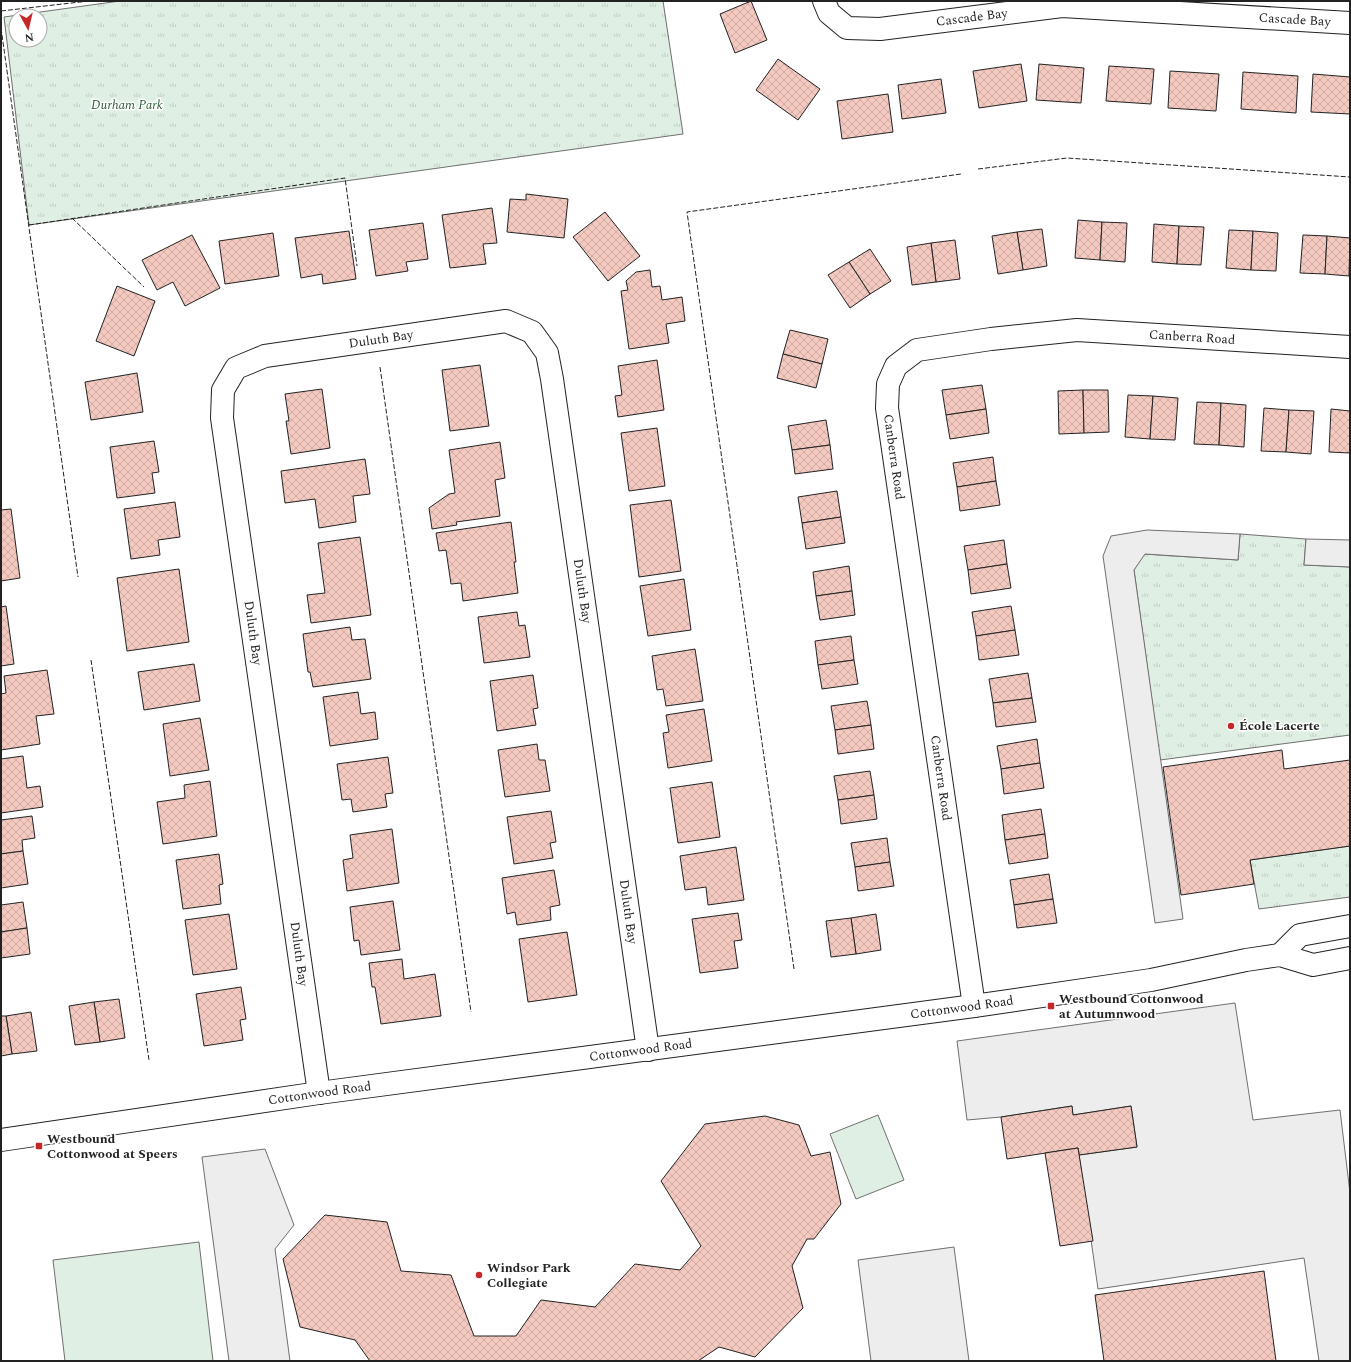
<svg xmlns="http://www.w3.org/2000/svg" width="1351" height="1362" viewBox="0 0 1351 1362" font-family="Spectral,serif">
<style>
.grass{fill:#e0efe3;stroke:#6f6f6f}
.park{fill:url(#park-tufts);stroke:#6f6f6f;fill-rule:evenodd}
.parking{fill:#ededed;stroke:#6f6f6f}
.building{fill:url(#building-cross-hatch);stroke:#222}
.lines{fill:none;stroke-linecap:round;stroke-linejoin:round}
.street-casing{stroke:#222;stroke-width:24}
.secondary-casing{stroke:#222;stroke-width:24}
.street{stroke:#fff;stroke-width:22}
.secondary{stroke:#fff;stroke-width:22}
.fence{stroke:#222;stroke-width:1;stroke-dasharray:5 2;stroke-linecap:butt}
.poi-dot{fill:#c62828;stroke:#fff;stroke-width:1.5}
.labels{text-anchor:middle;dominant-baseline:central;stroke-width:3;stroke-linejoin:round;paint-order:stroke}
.street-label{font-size:13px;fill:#222;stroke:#fff}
.park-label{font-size:13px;font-style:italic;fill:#2f5e38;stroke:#fff}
.poi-label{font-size:13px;font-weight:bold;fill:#222;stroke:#fff;text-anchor:start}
</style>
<defs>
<pattern id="park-tufts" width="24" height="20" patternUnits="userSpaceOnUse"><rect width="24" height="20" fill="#e0efe3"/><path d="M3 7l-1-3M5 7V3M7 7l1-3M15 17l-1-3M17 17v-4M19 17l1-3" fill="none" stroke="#c0cdc2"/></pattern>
<pattern id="building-cross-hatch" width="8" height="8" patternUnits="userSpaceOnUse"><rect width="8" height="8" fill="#f3c9c0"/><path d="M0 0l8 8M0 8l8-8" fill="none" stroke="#d0aca5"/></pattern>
</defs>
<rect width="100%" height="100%" fill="#fff"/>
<g class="grass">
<polygon points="878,1115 904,1180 856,1199 830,1134"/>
<polygon points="199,1242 213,1361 65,1361 53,1260"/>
</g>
<g class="park">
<path d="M120 1H663L683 134 29 225 4 17ZM16 16H40V40H16Z"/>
<polygon points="1240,534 1306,539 1304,565 1350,567 1350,735 1160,760 1134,570 1144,554 1238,560"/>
<polygon points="1350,846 1350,897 1259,909 1250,860"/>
</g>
<g class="parking">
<polygon points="1147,530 1240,534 1238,560 1145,554 1134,570 1183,919 1155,923 1103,556 1111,536"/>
<polygon points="1306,539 1350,540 1350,567 1304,565"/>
<polygon points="1235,1003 1253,1120 1340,1110 1350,1193 1350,1361 1319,1361 1304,1258 1098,1289 1079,1155 1137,1147 1131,1106 1073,1115 1072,1106 1001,1117 967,1120 957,1041"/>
<polygon points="265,1149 294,1225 275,1249 290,1361 229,1361 202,1157"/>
<polygon points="954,1247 969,1361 871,1361 858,1260"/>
</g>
<g class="building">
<polygon points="751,1 767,40 735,53 720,14"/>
<polygon points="778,59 820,89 798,120 756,90"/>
<polygon points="1021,64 1027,101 979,108 973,71"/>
<polygon points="1039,64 1084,68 1081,103 1036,100"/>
<polygon points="1109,66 1154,69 1151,104 1106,101"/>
<polygon points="1170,71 1219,74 1216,111 1168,108"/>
<polygon points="1243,72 1298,76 1296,113 1241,109"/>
<polygon points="1313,74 1350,77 1350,114 1311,112"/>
<polygon points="941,79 946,113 902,119 898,85"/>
<polygon points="888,94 893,132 842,139 837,101"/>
<polygon points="526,194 568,199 564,238 507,232 510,199 526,200"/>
<polygon points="492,208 497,243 483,244 486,264 450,268 442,215"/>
<polygon points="605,212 640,256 608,281 573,237"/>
<polygon points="1078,220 1102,222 1100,260 1075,258"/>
<polygon points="1102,222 1127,223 1125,262 1100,260"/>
<polygon points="423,223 428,259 406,262 408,271 376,276 369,230"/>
<polygon points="1154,224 1179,226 1177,264 1152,262"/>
<polygon points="1179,226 1204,227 1201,265 1177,264"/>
<polygon points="1042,229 1047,266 1023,270 1017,232"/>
<polygon points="1229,230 1253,231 1251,270 1226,268"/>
<polygon points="349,231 356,279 323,284 322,274 301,278 295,238"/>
<polygon points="1253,231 1278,233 1276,271 1251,270"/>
<polygon points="1017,232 1023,270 998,274 992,236"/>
<polygon points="273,233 279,276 225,284 219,241"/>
<polygon points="192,235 220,288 185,306 173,282 157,290 142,260"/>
<polygon points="1303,235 1327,236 1325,274 1300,273"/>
<polygon points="1327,236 1350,238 1349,276 1325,274"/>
<polygon points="955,240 960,279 936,282 931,243"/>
<polygon points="931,243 936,282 912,285 907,247"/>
<polygon points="870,249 891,281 870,294 849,262"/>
<polygon points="849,262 870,294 850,308 828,275"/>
<polygon points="650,270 652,287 660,286 662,300 682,297 685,321 666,324 669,343 629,349 621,291 628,290 626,281 636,272"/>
<polygon points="117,286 155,301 134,356 96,341"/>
<polygon points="790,330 828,339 822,364 783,354"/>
<polygon points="783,354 822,364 816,388 777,378"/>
<polygon points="657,360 664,410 618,417 615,396 622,395 618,366"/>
<polygon points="480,365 489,426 450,431 442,370"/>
<polygon points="137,373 143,412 91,420 85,382"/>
<polygon points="982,385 986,409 946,415 942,390"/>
<polygon points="322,389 330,448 291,454 286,421 289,421 285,394"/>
<polygon points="1083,390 1084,433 1059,434 1058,391"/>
<polygon points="1083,390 1108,390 1109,432 1084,433"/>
<polygon points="1128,395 1153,396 1150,439 1125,437"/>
<polygon points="1153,396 1178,398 1175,440 1150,439"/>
<polygon points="1197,402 1221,403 1219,445 1194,444"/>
<polygon points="1221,403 1246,405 1244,447 1219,445"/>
<polygon points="1264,408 1289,410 1286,452 1261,451"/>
<polygon points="986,409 989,433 950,439 946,415"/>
<polygon points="1331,409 1350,411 1350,453 1329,452"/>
<polygon points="1289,410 1314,411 1311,454 1286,452"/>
<polygon points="826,420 830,445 792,450 788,426"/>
<polygon points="657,428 665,486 629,491 621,433"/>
<polygon points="154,441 159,472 152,473 155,493 117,498 110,447"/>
<polygon points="500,442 505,478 495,480 500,516 456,522 457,525 432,529 429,508 449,494 455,493 449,450"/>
<polygon points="830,445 833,469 795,474 792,450"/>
<polygon points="993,457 996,481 957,487 953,463"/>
<polygon points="365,459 370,494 353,496 356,522 319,528 315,499 285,503 281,471"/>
<polygon points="996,481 1000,505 960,511 957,487"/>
<polygon points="837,491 841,517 802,523 798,497"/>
<polygon points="671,500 681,571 639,577 630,505"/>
<polygon points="175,502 180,537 158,540 160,555 131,559 124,509"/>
<polygon points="11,509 20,578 1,581 1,510"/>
<polygon points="841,517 845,543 806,549 802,523"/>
<polygon points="511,522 516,562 514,562 518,593 463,601 461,583 451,584 446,550 439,551 436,533"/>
<polygon points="360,537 371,615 311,623 307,595 325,593 318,543"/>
<polygon points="1004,540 1007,564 968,570 964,546"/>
<polygon points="1007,564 1011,588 971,594 968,570"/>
<polygon points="849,566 852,591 816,596 813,572"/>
<polygon points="179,569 189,642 127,651 117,578"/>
<polygon points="684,579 691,630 648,636 640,586"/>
<polygon points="852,591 855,615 820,620 816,596"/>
<polygon points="6,606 14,664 1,666 1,607"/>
<polygon points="1011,606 1015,630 976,636 972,612"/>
<polygon points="517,612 519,626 525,625 530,657 484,663 478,617"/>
<polygon points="350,627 352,640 365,639 371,679 313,687 310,672 308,672 303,634"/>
<polygon points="1015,630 1019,655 979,660 976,636"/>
<polygon points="851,636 854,660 818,665 815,641"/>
<polygon points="695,649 703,701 666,706 663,689 657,690 652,656"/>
<polygon points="854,660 858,684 822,689 818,665"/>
<polygon points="194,664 200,701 144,710 138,672"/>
<polygon points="47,670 54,714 36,716 40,744 1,750 1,694 6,693 4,676"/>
<polygon points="1028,673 1032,698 993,703 989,679"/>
<polygon points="533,675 538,708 533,709 536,725 497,731 490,681"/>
<polygon points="358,692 361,714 375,712 378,739 330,746 323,697"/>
<polygon points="1032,698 1036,722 996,727 993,703"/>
<polygon points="867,701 871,725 835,730 831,706"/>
<polygon points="704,709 712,761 668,768 663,733 669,732 666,715"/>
<polygon points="200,718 209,770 170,776 163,724"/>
<polygon points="871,725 874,749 838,754 835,730"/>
<polygon points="1037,739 1040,763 1001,769 997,746"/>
<polygon points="537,744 539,760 545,760 550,791 505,797 498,750"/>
<polygon points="1282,750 1284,769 1350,760 1350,846 1250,860 1254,884 1181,895 1163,767"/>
<polygon points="23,756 27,788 40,786 43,807 1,813 1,759"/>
<polygon points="388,757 393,793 385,794 387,807 353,812 351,799 342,800 337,764"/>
<polygon points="1040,763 1044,788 1004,794 1001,769"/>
<polygon points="870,771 874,795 838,800 834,776"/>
<polygon points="210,781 217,836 163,844 157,802 185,798 184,785"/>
<polygon points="712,782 720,837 678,843 670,788"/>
<polygon points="874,795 877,819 841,824 838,800"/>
<polygon points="1041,809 1045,834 1005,840 1002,815"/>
<polygon points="551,811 556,842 550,843 553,858 514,864 507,817"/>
<polygon points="32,816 35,838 22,840 23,851 1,854 1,820"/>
<polygon points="392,829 399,883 347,891 343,860 353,858 350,835"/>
<polygon points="1045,834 1048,858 1009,864 1005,840"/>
<polygon points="887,838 890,862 855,867 851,843"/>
<polygon points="736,847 744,900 708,905 706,887 685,890 680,856"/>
<polygon points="23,851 28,884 1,888 1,854"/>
<polygon points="219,854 223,884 219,885 221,904 183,909 176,860"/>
<polygon points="890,862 894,886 858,891 855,867"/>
<polygon points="554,870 560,905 550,907 551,920 517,925 515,912 507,914 502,878"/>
<polygon points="1049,874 1053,899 1014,905 1010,880"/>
<polygon points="1053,899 1057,923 1017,928 1014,905"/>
<polygon points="393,901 400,950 361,955 359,940 354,941 350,907"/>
<polygon points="23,902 27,928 1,932 1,905"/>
<polygon points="738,913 742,940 734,941 738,968 700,973 692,919"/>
<polygon points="229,914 237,969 193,975 185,920"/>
<polygon points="876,914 881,950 856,954 851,918"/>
<polygon points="851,918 856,954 831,957 826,921"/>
<polygon points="27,928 30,954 1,958 1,932"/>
<polygon points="567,932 577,995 528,1002 519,939"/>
<polygon points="402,959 404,979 435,974 441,1016 381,1024 375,987 372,987 369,963"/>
<polygon points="241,987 246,1019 240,1020 243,1040 204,1046 196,994"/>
<polygon points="119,999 125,1038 100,1042 94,1002"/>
<polygon points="94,1002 100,1042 75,1045 69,1006"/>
<polygon points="31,1012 37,1051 12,1054 6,1016"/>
<polygon points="1,1016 6,1016 12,1054 1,1056"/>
<polygon points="1072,1106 1073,1115 1131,1106 1137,1147 1079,1155 1078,1148 1007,1159 1001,1117"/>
<polygon points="765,1116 799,1125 811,1156 830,1152 841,1204 814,1239 807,1239 792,1266 803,1308 755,1357 719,1347 698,1361 370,1361 355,1340 300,1327 283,1259 325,1215 387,1222 401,1271 451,1275 474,1336 516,1336 541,1300 595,1307 635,1264 680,1270 701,1246 661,1181 705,1124"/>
<polygon points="1078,1148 1093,1241 1060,1246 1045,1153"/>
<polygon points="1264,1271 1276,1361 1104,1361 1095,1295"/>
</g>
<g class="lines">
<g class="street-casing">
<g id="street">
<path id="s1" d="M824 1 829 13 847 28 880 29 1062 6 1350 23"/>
<path id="s2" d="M974 1006 887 408 888 384 896 366 917 350 991 339 1077 330 1350 347"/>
<path id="s3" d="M319 1093 222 418 223 390 236 368 265 356 506 321 532 332 547 353 552 379 648 1050"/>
</g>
</g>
<g class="secondary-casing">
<g id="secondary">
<polyline points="1280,955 1300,935 1350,926"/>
<path id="s4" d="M1 1140 319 1093 974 1006 1151 980 1246 960 1280 955 1313 965 1350 958"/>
</g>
</g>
<use href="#street" class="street"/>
<use href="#secondary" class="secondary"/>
<g class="fence">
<polyline points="1,11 89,1"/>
<polyline points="1,28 78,577"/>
<polyline points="978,169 1067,158 1350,177"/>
<polyline points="72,218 144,287"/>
<polyline points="29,225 345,178 357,266"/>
<polyline points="380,367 471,1012"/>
<polyline points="91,660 149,1060"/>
<polyline points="794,969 687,212 961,174"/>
</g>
</g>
<g class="poi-dot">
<circle cx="1231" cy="726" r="4"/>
<rect x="1047" y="1002" width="8" height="8" rx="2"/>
<rect x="35" y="1142" width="8" height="8" rx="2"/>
<circle cx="479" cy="1275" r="4"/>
</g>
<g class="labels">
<g class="street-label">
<text stroke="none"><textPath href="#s1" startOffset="162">Cascade Bay</textPath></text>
<text stroke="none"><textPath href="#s1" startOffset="486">Cascade Bay</textPath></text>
<text stroke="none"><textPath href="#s2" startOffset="951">Canberra Road</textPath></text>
<text stroke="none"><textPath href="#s3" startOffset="884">Duluth Bay</textPath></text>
<text transform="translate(894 457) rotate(82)">Canberra Road</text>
<text stroke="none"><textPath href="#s3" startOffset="1305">Duluth Bay</textPath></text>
<text transform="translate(253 633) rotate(82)">Duluth Bay</text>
<text transform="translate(941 778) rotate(82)">Canberra Road</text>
<text stroke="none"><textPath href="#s3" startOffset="1629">Duluth Bay</textPath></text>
<text transform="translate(299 954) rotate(82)">Duluth Bay</text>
<text stroke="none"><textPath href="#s4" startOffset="970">Cottonwood Road</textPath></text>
<text stroke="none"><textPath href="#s4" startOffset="646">Cottonwood Road</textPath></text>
<text stroke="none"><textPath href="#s4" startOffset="322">Cottonwood Road</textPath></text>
</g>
<g class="park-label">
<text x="127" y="105">Durham Park</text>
</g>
<g class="poi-label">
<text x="1239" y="726">École Lacerte</text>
<text x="1059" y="999">Westbound Cottonwood<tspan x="1059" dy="15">at Autumnwood</tspan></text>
<text x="47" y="1139">Westbound<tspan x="47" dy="15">Cottonwood at Speers</tspan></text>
<text x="487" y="1268">Windsor Park<tspan x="487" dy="15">Collegiate</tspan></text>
</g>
</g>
<rect width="1351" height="1362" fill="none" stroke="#222222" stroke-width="4"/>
<g transform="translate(28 28) rotate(172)"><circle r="19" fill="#ffffff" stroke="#a7a7a7"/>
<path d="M0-3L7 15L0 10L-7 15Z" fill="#c62828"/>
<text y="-6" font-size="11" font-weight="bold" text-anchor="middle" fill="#222222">N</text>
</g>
</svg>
